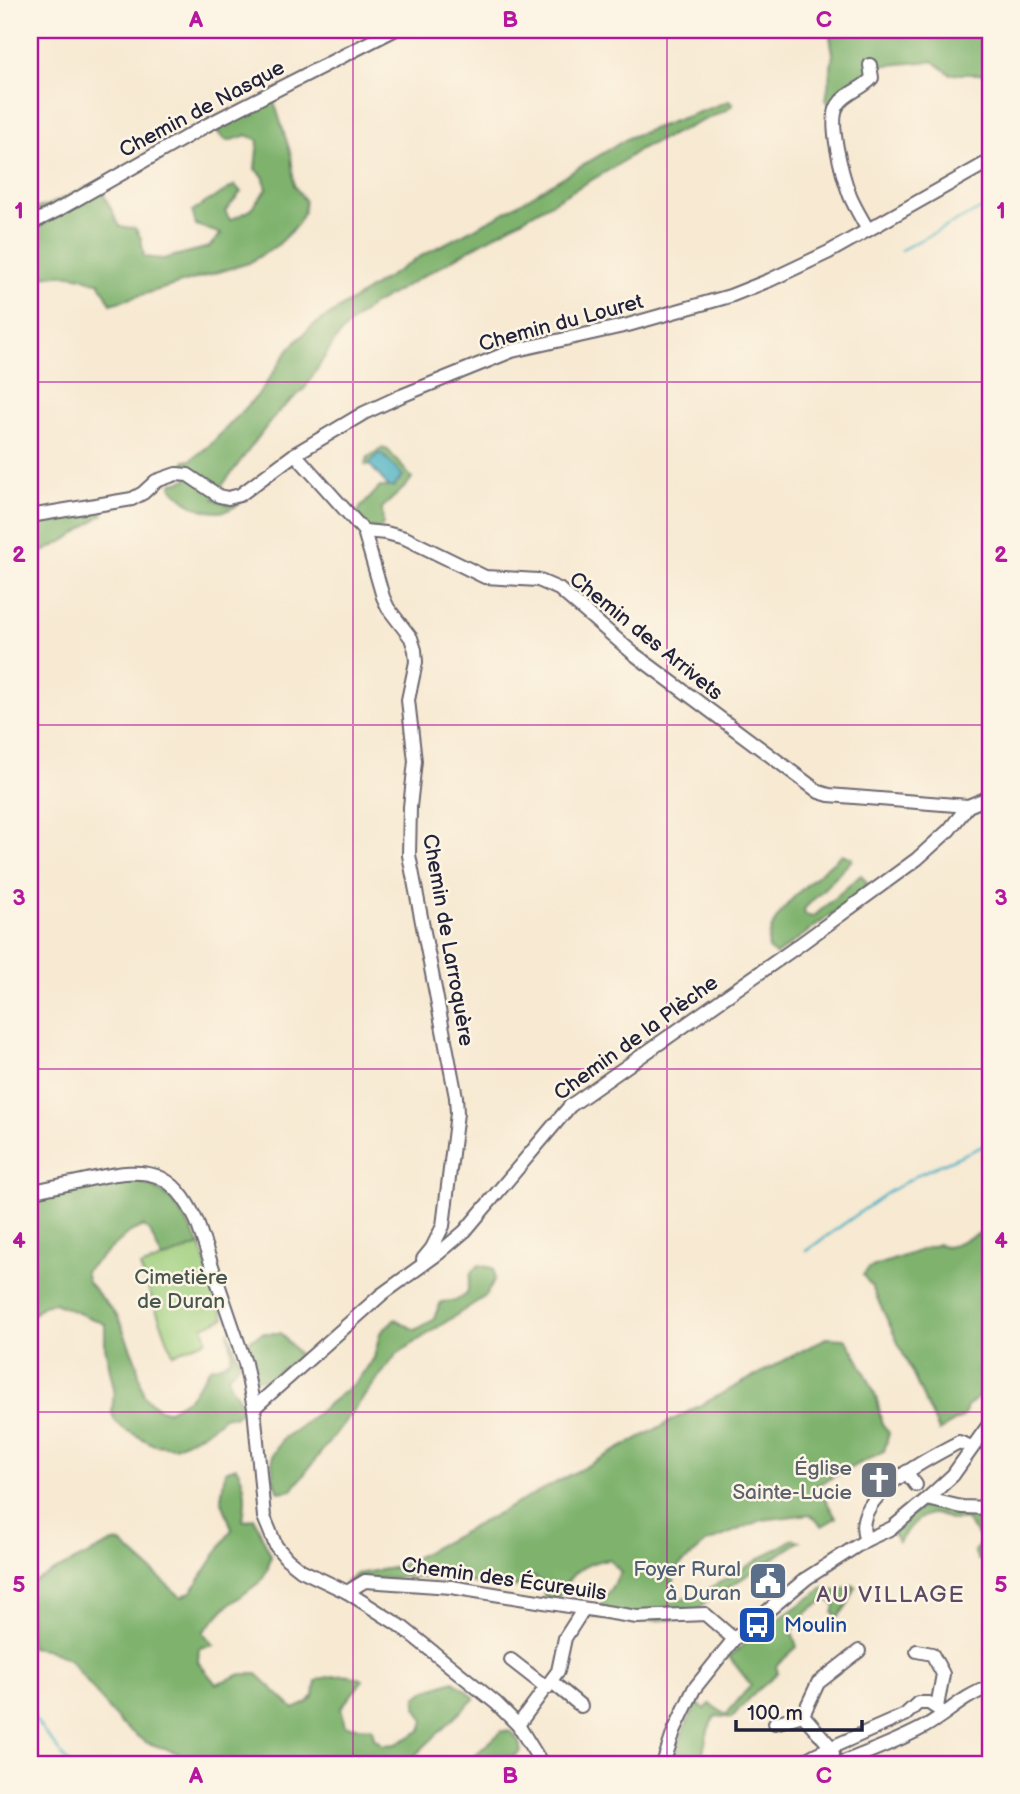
<svg xmlns="http://www.w3.org/2000/svg" width="1020" height="1794" viewBox="0 0 1020 1794" font-family="'Balsamiq Sans',sans-serif">
<style>
.green{fill:#9ecf7e;stroke:#60785c;stroke-width:2}
.forest{fill:#7eb26d;stroke:#506a54;stroke-width:2}
.water{fill:#46b0c4;stroke:#346980;stroke-width:2}
.lines{fill:none;stroke-linecap:round;stroke-linejoin:round}
.stream{stroke:#46b0c4;stroke-width:2.5}
.minor-casing{stroke:#6d6870;stroke-width:16}
.minor{stroke:#fff;stroke-width:12}
.grid{fill:none;stroke:#b5179e;stroke-width:2;stroke-opacity:0.55}
.labels{text-anchor:middle;dominant-baseline:central;stroke-width:5;stroke-linejoin:round;paint-order:stroke}
.street-label{font-size:21px;fill:#22223b;stroke:#fcf5e5}
.park-label{font-size:21px;fill:#47564f;stroke:#fcf5e5}
.worship-label{font-size:21px;fill:#5b616d;stroke:#fcf5e5;text-anchor:end}
.service-label{font-size:21px;fill:#4e5e75;stroke:#fcf5e5;text-anchor:end}
.transit-label{font-size:21px;fill:#164399;stroke:#fcf5e5;text-anchor:start}
.neighbourhood-label{font-size:23px;letter-spacing:2px;fill:#5e4965;stroke:#fcf5e5}
.neatline{fill:none;stroke:#b5179e;stroke-width:2.5}
.grid-label{font-size:23px;text-anchor:middle;font-weight:bold;fill:#b5179e}
</style>
<rect width="100%" height="100%" fill="#fcf5e5"/>
<filter id="ink" filterUnits="userSpaceOnUse"><feTurbulence type="fractalNoise" baseFrequency=".0143" numOctaves="2"/><feDisplacementMap in="SourceGraphic" scale="14" xChannelSelector="R" yChannelSelector="G"/><feConvolveMatrix kernelMatrix="1 2 1 2 8 2 1 2 1" color-interpolation-filters="sRGB"/></filter>
<filter id="wash" filterUnits="userSpaceOnUse"><feTurbulence type="fractalNoise" baseFrequency=".00686" numOctaves="4" result="noise"/><feDisplacementMap in="SourceGraphic" scale="28" xChannelSelector="R" yChannelSelector="G"/><feGaussianBlur stdDeviation="1.57" result="paint"/><feColorMatrix in="noise" values="0 0 0 0 0 0 0 0 0 0 0 0 0 0 0 0 0 1.4 0 .05"/><feComposite in="paint" operator="in"/></filter>
<g filter="url(#wash)">
<rect width="100%" height="100%" fill="#f7e9d2"/>
<polygon class="green" points="200,1245 224,1318 203,1327 207,1340 173,1354 140,1267"/>
<g class="forest">
<polygon points="829,30 987,30 990,39 990,74 950,74 933,61 876,66 865,81 829,104 826,100 833,54"/>
<path d="M273 98 291 155 294 185 305 201 304 212 297 225 279 244 249 263 111 304 99 282C90 282 86 277 77 276 60 273 46 276 30 279V209L46 206 88 187 103 193 120 227 135 228 141 238 144 257 163 259 209 247 221 234 196 225 192 211 235 185 241 192 225 211 230 220 249 211 267 189 263 176 255 169 258 140 247 135C230 141 225 145 215 128Z"/>
<path d="M729 101 733 104 727 110 640 149 616 166 371 306 347 326 334 342 305 388 276 414 221 487 214 499 229 505 239 504C216 522 187 506 171 487L172 483 186 480 189 470 183 466 185 461 191 460 211 444 259 394 289 349 311 327 419 257 500 215 630 137Z"/>
<polygon points="383,448 388,450 412,478 406,486 382,508 383,523 381,528 369,528 357,515 360,508 380,487 393,487 369,464 371,466 365,465 368,457"/>
<polygon points="99,511 103,514 71,537 30,559 30,522"/>
<path d="M842 854 852 858 851 861 804 909 805 915 813 917 861 875 868 884 859 894 776 955 769 950C761 916 819 875 842 854Z"/>
<path d="M134 1181C173 1188 181 1214 200 1245L162 1259 150 1232 143 1226 130 1232 85 1271 88 1282 118 1317 136 1362 144 1396 157 1408 167 1411 190 1397 210 1368 218 1366 230 1359 232 1352 228 1331 240 1363 228 1376 229 1383 243 1405 241 1411 234 1417 225 1416 207 1431 175 1447 154 1445 124 1429 115 1421 112 1413 114 1389 105 1347V1324L54 1303 44 1305 30 1317V1259L32 1244 30 1240V1201L112 1184Z"/>
<polygon points="990,1229 990,1377 984,1382 988,1388 967,1407 964,1416 939,1431 872,1287 863,1275 869,1268 938,1244 948,1247"/>
<path d="M479 1265 493 1268C497 1281 492 1286 484 1297L397 1354 292 1490 279 1492 273 1478 272 1456 283 1438 297 1429 356 1382 374 1358 380 1333 395 1319 415 1330 433 1320 441 1302 454 1301 467 1294 471 1273Z"/>
<polygon points="262,1333 281,1333 300,1356 267,1379 256,1379 246,1343"/>
<path d="M826 1338 845 1339C856 1352 876 1392 879 1408 882 1424 878 1419 889 1433L884 1451 817 1485 836 1518 822 1526 810 1514 762 1520 706 1543 677 1568 672 1588 679 1599 695 1597 793 1539 800 1541 703 1604 691 1618 636 1622 593 1617 621 1572 609 1559C582 1563 568 1575 557 1600L544 1597V1585L535 1577 525 1580 514 1588C462 1582 394 1570 344 1584L357 1574 398 1567Z"/>
<path d="M236 1467C247 1484 246 1501 243 1520L246 1521 254 1518 271 1556 267 1571 261 1581 225 1608 203 1632 214 1645 199 1648 198 1662 216 1684 241 1674H257L294 1709 305 1704 314 1696 316 1681C327 1675 352 1673 363 1680L341 1708 345 1726 372 1728 374 1738 383 1745 396 1744 421 1730 424 1721 416 1707V1698L427 1690 454 1681 475 1698 406 1764H228L199 1760 145 1742 120 1723 69 1659 45 1649 30 1647V1583L113 1542 121 1543 181 1597 192 1591 232 1529 221 1499 225 1471Z"/>
<path d="M929 1502 989 1511 990 1554 978 1560 974 1551 983 1542 965 1519C947 1523 946 1514 933 1514 919 1514 905 1532 899 1542L891 1531Z"/>
<path d="M853 1585 856 1587 848 1604 838 1617 833 1613 835 1606 830 1600C814 1602 800 1618 792 1632L797 1647 776 1666 778 1673C761 1688 745 1700 732 1718L716 1716C705 1727 706 1750 699 1764H672L683 1731 697 1703 705 1709 710 1704 726 1715 751 1685 729 1657 754 1636 825 1587 837 1591Z"/>
<polygon points="502,1731 512,1732 519,1742 521,1751 505,1764 465,1764"/>
</g>
<polygon class="water" points="378,454 382,454 403,476 393,487 389,487 369,464"/>
<g class="lines">
<g class="stream">
<polyline points="901,250 990,204"/>
<polyline points="806,1251 887,1193 921,1173 990,1143"/>
<polyline points="30,1713 69,1764"/>
</g>
</g>
</g>
<g filter="url(#ink)">
<g class="lines">
<g class="minor-casing">
<g id="minor">
<polyline points="30,224 56,211 207,125 394,30"/>
<path d="M868 230C862 219 855 208 850 196 843 177 827 122 838 105 845 93 863 89 872 78L870 65"/>
<polyline points="295,454 364,531 386,533 405,538 485,577 538,580 559,589 634,654 819,792 829,795 968,806 990,797"/>
<polyline points="30,516 132,499 143,493 156,481 176,474 188,475 219,496 228,498 240,495 295,454 364,413 401,396 512,351 628,325 730,296 770,280 829,252 990,161"/>
<polyline points="364,531 383,597 388,608 411,638 415,650 416,662 408,700 415,761 410,807 409,855 456,1097 457,1113 443,1226 432,1248 423,1259"/>
<path d="M30 1192C51 1187 73 1183 95 1178 147 1167 173 1169 197 1222L245 1363 254 1408 264 1517 276 1546 287 1559 301 1570 347 1592 402 1627 496 1703 518 1725 542 1764"/>
<polyline points="254,1408 381,1295 439,1253 465,1231 570,1106 802,943 917,859 949,830 968,806"/>
<polyline points="906,1472 916,1485"/>
<polyline points="927,1499 962,1507 990,1508"/>
<path d="M866 1540C847 1497 930 1458 959 1442L972 1447"/>
<polyline points="347,1592 365,1581 451,1587 637,1617 705,1614 734,1639"/>
<polyline points="917,1651 932,1654 943,1674 937,1707"/>
<polyline points="511,1660 547,1688"/>
<polyline points="552,1682 581,1706"/>
<polyline points="803,1715 818,1683 859,1651"/>
<polyline points="803,1715 831,1747 833,1754"/>
<polyline points="775,1723 803,1715"/>
<polyline points="518,1725 558,1671 565,1638 583,1610"/>
<polyline points="663,1764 674,1731 694,1689 734,1639 807,1578 866,1540 892,1528 927,1499 953,1475 990,1423"/>
<polyline points="798,1764 816,1754 905,1715 918,1703 929,1703 944,1713"/>
<path d="M838 1764C867 1753 896 1742 924 1727 947 1714 965 1695 990 1687"/>
</g>
</g>
<use href="#minor" class="minor"/>
</g>
</g>
<path class="grid" d="M353 30V1764M667 30V1764M30 382H990M30 725H990M30 1069H990M30 1412H990"/>
<defs>
<g id="church-square" transform="scale(2.0125)"><rect x="-9" y="-9" width="18" height="18" rx="4" fill="#6b7280" stroke="#fcf5e5"/><path d="M-1.2-6h2.4v3.5h3.3v2.4h-3.3V6h-2.4V-.1h-3.3v-2.4h3.3Z" fill="#fff"/></g>
<g id="civic-square" transform="scale(2.0125)"><rect x="-9" y="-9" width="18" height="18" rx="4" fill="#5c6f8a" stroke="#fcf5e5"/><path d="M-.6-6.5H3V-4.5H.6V-3L4-1V1h2V6H-6V1h2V-1L-.6-3ZM-1.2 2.5V6h2.4V2.5Z" fill="#fff"/></g>
<g id="bus-square" transform="scale(2.0125)"><rect x="-9" y="-9" width="18" height="18" rx="4" fill="#1a4fb4" stroke="#fcf5e5"/><path d="M-5-6H5V4H4V6H2V4H-2V6H-4V4H-5ZM-3.5-4V0h7V-4ZM-3.5 1.2v1.5H-2V1.2ZM2 1.2v1.5H3.5V1.2Z" fill="#fff"/></g>
</defs>
<g fill-rule="evenodd">
<use href="#church-square" x="879" y="1480"/>
<use href="#civic-square" x="768" y="1581"/>
<use href="#bus-square" x="757" y="1625"/>
</g>
<g class="labels">
<g class="street-label">
<text transform="translate(202 109) rotate(-28)">Chemin de Nasque</text>
<text transform="translate(561 323) rotate(-15)">Chemin du Louret</text>
<text transform="translate(646 636) rotate(39)">Chemin des Arrivets</text>
<text transform="translate(448 940) rotate(80)">Chemin de Larroquère</text>
<text transform="translate(636 1038) rotate(-36)">Chemin de la Plèche</text>
<text transform="translate(504 1579) rotate(8)">Chemin des Écureuils</text>
</g>
<g class="park-label">
<text x="181" y="1277">Cimetière<tspan x="181" dy="24">de Duran</tspan></text>
</g>
<g class="worship-label">
<text x="852" y="1468">Église<tspan x="852" dy="24">Sainte-Lucie</tspan></text>
</g>
<g class="service-label">
<text x="741" y="1569">Foyer Rural<tspan x="741" dy="24">à Duran</tspan></text>
</g>
<g class="transit-label">
<text x="784" y="1625">Moulin</text>
</g>
<g class="neighbourhood-label">
<text x="891" y="1595">AU VILLAGE</text>
</g>
</g>
<rect width="1020" height="1794" fill="none" stroke="#fcf5e5" stroke-width="77"/>
<path d="M736 1720v10h126v-10" fill="none" stroke="#22223b" stroke-width="3.5"/>
<text x="747" y="1720" font-size="21" fill="#22223b" stroke="#fcf5e5" stroke-width="5" paint-order="stroke">100 m</text>
<rect x="38" y="38" width="944" height="1718" class="neatline"/>
<g class="grid-label">
<text x="196" y="27">A</text>
<text x="510" y="27">B</text>
<text x="824" y="27">C</text>
<text x="19" y="218">1</text>
<text x="1001" y="218">1</text>
<text x="19" y="562">2</text>
<text x="1001" y="562">2</text>
<text x="19" y="905">3</text>
<text x="1001" y="905">3</text>
<text x="19" y="1248">4</text>
<text x="1001" y="1248">4</text>
<text x="19" y="1592">5</text>
<text x="1001" y="1592">5</text>
<text x="196" y="1783">A</text>
<text x="510" y="1783">B</text>
<text x="824" y="1783">C</text>
</g>
</svg>
